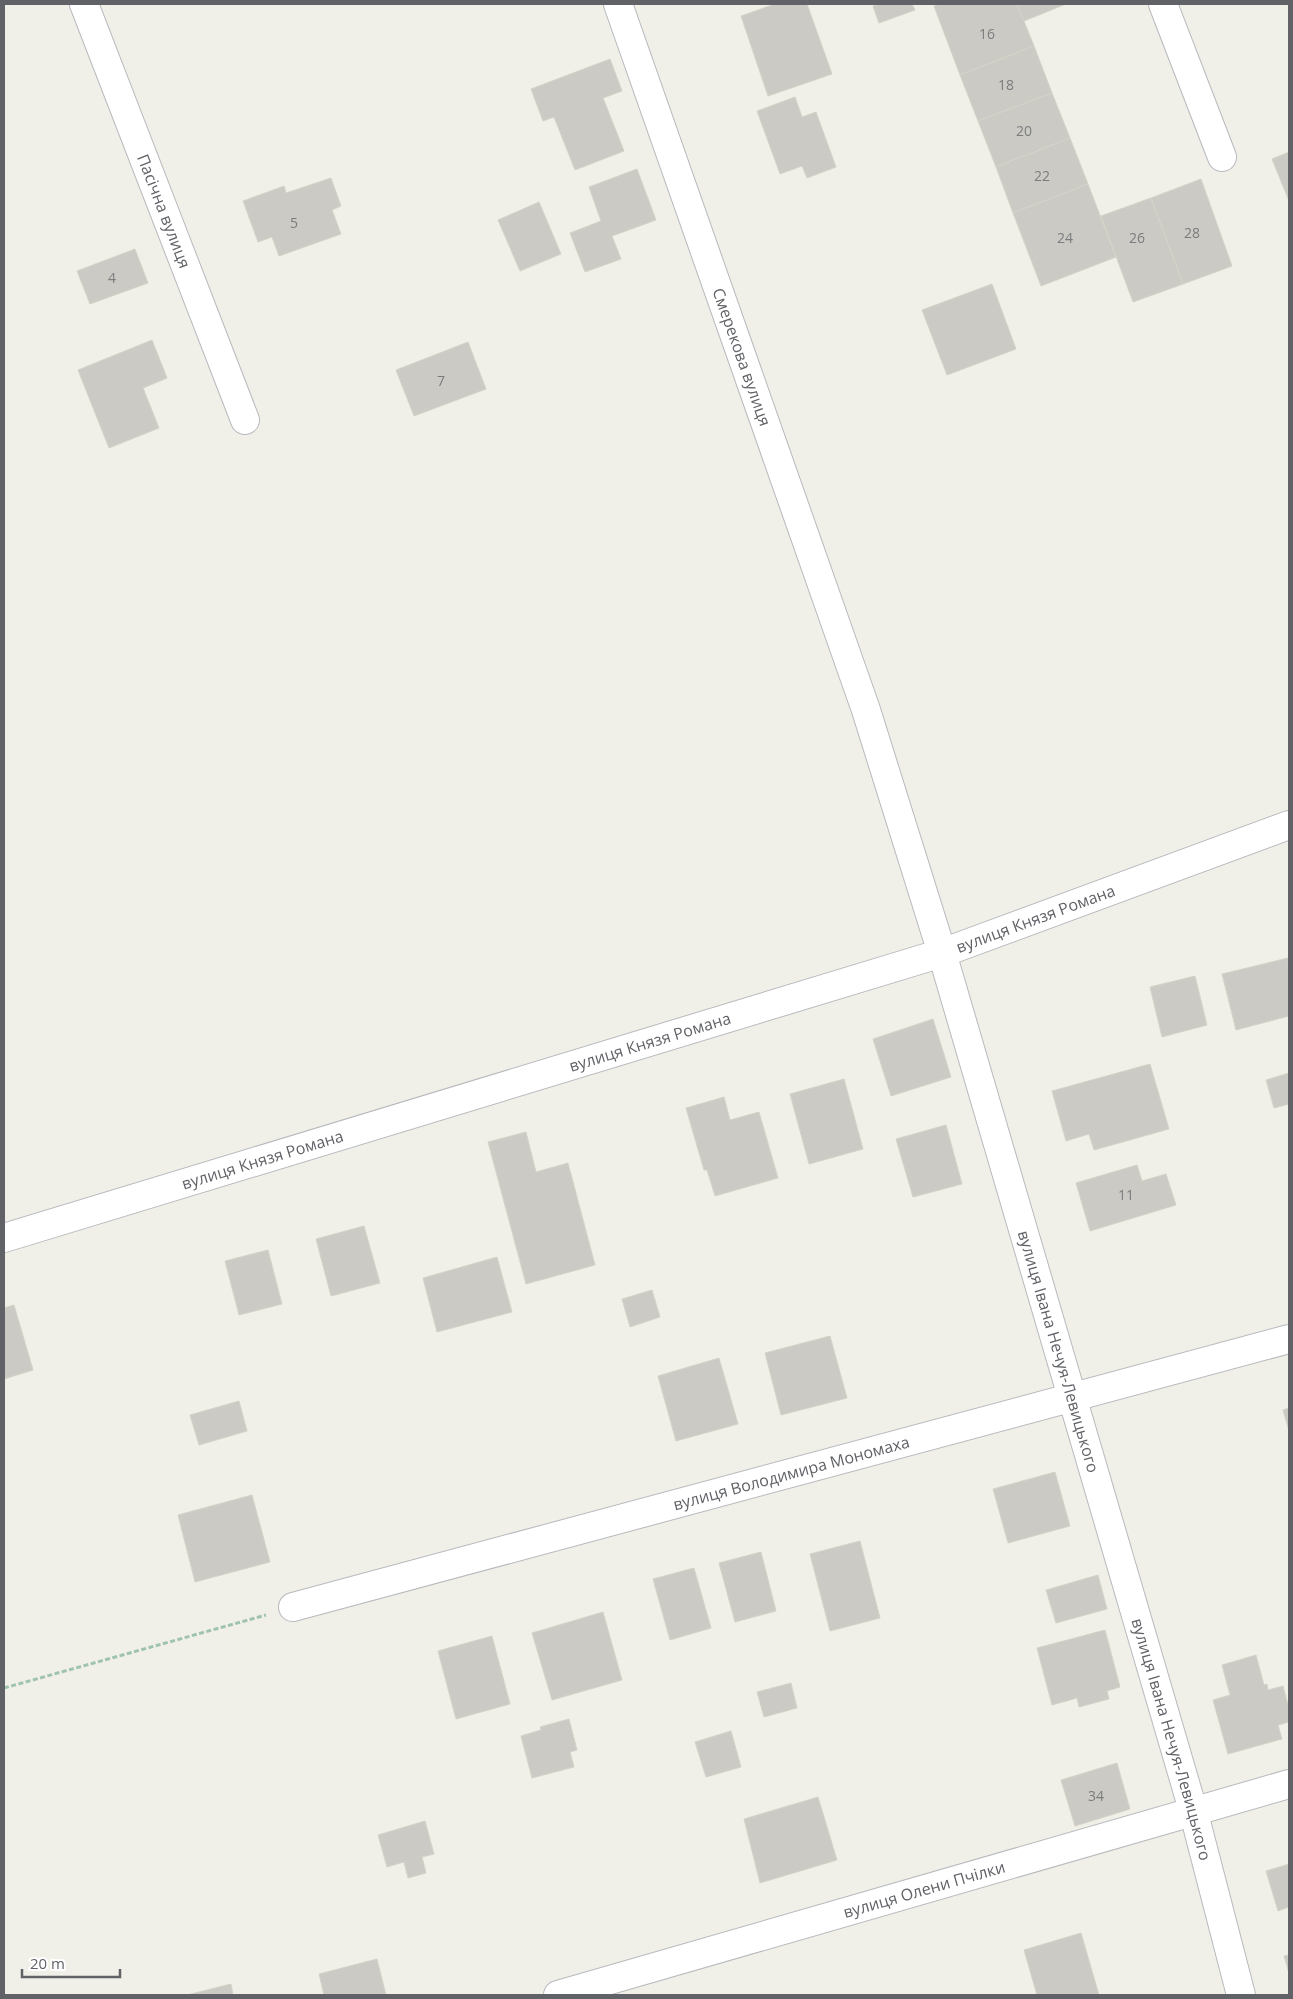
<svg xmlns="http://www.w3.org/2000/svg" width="1293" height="1999" viewBox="0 0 1293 1999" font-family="'Open Sans',sans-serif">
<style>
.building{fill:#cccac5;stroke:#d5d3c7}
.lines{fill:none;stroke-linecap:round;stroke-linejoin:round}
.street-casing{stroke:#b8b9bd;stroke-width:30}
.path{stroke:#a0c3b0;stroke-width:3;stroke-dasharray:5 2.5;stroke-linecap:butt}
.street{stroke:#fff;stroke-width:28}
.labels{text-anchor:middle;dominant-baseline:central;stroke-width:4;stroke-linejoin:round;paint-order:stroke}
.number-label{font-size:14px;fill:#7b7c7e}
.street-label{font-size:16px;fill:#606267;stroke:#fff}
</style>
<rect width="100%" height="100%" fill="#f0f0e8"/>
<g class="building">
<polygon points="775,4 807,4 832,74 768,96 741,16"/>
<polygon points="880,4 912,4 915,10 879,23 873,6"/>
<polygon points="939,4 1017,4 1034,46 960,75 934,6"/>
<polygon points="1017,4 1066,4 1024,21"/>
<polygon points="1034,46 1052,93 978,121 960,75"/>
<polygon points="610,59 622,91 603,98 624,151 575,170 554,117 543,121 531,89"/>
<polygon points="1052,93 1070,138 996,167 978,121"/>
<polygon points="795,97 802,117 816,112 836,167 807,178 802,166 780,174 757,111"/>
<polygon points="1070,138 1088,184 1013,213 996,167"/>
<polygon points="1289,152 1289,201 1272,159"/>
<polygon points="637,169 656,220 612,236 621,259 585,272 570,233 601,221 589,187"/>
<polygon points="331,178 341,206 332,210 341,234 279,256 272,237 258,242 243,201 284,186 286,193"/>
<polygon points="1201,179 1232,266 1183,284 1151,198"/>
<polygon points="1088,184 1116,257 1041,286 1013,213"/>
<polygon points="1151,198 1183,284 1133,302 1101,216"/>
<polygon points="539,202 561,254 520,271 498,220"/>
<polygon points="135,249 148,283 90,304 77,271"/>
<polygon points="992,284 1016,349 947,375 922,310"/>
<polygon points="152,340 167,378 143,388 159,428 109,448 78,370"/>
<polygon points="468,342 486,389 414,416 396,370"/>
<polygon points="1288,958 1289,1016 1236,1030 1222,974"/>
<polygon points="1195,976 1207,1025 1162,1037 1150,987"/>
<polygon points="933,1019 951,1077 891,1096 873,1039"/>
<polygon points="1150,1064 1169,1129 1094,1150 1089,1134 1066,1141 1052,1091"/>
<polygon points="1289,1073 1289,1104 1274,1108 1266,1080"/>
<polygon points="844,1079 863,1149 809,1164 790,1094"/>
<polygon points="724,1097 730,1120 759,1112 778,1178 715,1196 707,1170 704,1170 686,1108"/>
<polygon points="946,1125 962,1184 913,1197 896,1139"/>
<polygon points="526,1132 536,1172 568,1163 595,1265 526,1284 488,1142"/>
<polygon points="1137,1165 1142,1181 1166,1174 1176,1205 1090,1231 1076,1183"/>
<polygon points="364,1226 380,1283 331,1296 316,1239"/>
<polygon points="268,1250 282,1304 239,1315 225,1261"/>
<polygon points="497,1257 512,1312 437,1332 423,1278"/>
<polygon points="652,1290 660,1317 630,1327 622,1299"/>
<polygon points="14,1305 33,1370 4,1379 4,1308"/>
<polygon points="830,1336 847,1398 781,1415 765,1353"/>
<polygon points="719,1358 738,1424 676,1441 658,1376"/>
<polygon points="239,1401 247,1431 199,1445 190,1415"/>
<polygon points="1289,1408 1289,1431 1283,1410"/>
<polygon points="1055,1472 1070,1526 1008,1543 993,1489"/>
<polygon points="252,1495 270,1562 195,1582 178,1515"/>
<polygon points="860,1541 880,1618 830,1631 810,1554"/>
<polygon points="761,1552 776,1611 735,1622 719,1563"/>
<polygon points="694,1568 711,1628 670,1640 653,1579"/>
<polygon points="1098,1575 1107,1609 1056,1623 1046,1590"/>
<polygon points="603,1612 622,1680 552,1700 532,1633"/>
<polygon points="1105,1630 1120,1687 1107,1691 1109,1699 1079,1707 1077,1698 1052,1705 1037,1648"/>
<polygon points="492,1636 510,1704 456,1719 438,1651"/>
<polygon points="1256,1655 1264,1685 1267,1684 1268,1690 1283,1686 1289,1709 1289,1722 1278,1725 1282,1739 1228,1754 1213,1700 1230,1695 1222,1665"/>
<polygon points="791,1683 797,1708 764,1717 757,1692"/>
<polygon points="569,1719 577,1750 570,1752 574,1767 532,1778 521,1736 541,1730 540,1727"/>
<polygon points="731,1731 741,1767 706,1777 695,1742"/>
<polygon points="1117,1763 1130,1809 1075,1826 1061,1780"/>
<polygon points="818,1797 837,1860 760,1883 744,1819"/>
<polygon points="425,1821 434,1854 422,1857 426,1873 408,1878 404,1862 387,1867 378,1835"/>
<polygon points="1289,1864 1289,1907 1278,1911 1266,1871"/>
<polygon points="1081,1933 1099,1995 1037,1995 1024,1950"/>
<polygon points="1289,1955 1289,1973 1284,1956"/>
<polygon points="377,1959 386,1995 324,1995 319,1974"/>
<polygon points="231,1984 233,1995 187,1995"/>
</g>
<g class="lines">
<g class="street-casing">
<g id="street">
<path id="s1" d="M84 4 245 420"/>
<path id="s2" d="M618 4 866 710 942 953 1193 1810 1241 1995"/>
<polyline points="1163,4 1222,157"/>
<path id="s3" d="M4 1238 942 953 1289 825"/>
<path id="s4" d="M293 1607 1289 1339"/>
<path id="s5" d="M558 1995 1289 1784"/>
</g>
</g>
<polyline class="path" points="4,1688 266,1615"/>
<use href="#street" class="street"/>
</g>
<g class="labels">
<g class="number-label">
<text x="987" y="33">16</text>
<text x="1006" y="84">18</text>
<text x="1024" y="130">20</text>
<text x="1042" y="175">22</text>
<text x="294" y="222">5</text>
<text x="1192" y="232">28</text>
<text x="1065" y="237">24</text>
<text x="1137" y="237">26</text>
<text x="112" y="277">4</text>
<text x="441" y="380">7</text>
<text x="1126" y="1194">11</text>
<text x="1096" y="1795">34</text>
</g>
<g class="street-label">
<text stroke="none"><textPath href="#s1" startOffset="222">Пасічна вулиця</textPath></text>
<text stroke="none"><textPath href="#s2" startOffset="374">Смерекова вулиця</textPath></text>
<text stroke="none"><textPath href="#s3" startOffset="1080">вулиця Князя Романа</textPath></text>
<text stroke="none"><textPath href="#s3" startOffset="675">вулиця Князя Романа</textPath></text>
<text stroke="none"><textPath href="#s3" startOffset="270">вулиця Князя Романа</textPath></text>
<text stroke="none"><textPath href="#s2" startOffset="1418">вулиця Івана Нечуя-Левицького</textPath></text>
<text stroke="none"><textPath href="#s4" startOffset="516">вулиця Володимира Мономаха</textPath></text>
<text stroke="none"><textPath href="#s2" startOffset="1822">вулиця Івана Нечуя-Левицького</textPath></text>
<text stroke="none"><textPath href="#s5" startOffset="381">вулиця Олени Пчілки</textPath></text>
</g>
</g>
<rect width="1293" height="1999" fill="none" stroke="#606267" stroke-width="10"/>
<path d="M22 1969v8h98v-8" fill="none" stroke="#606267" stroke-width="2.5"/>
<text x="30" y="1969" font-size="15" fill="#606267" stroke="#ffffff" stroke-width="4" paint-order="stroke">20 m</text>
</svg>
